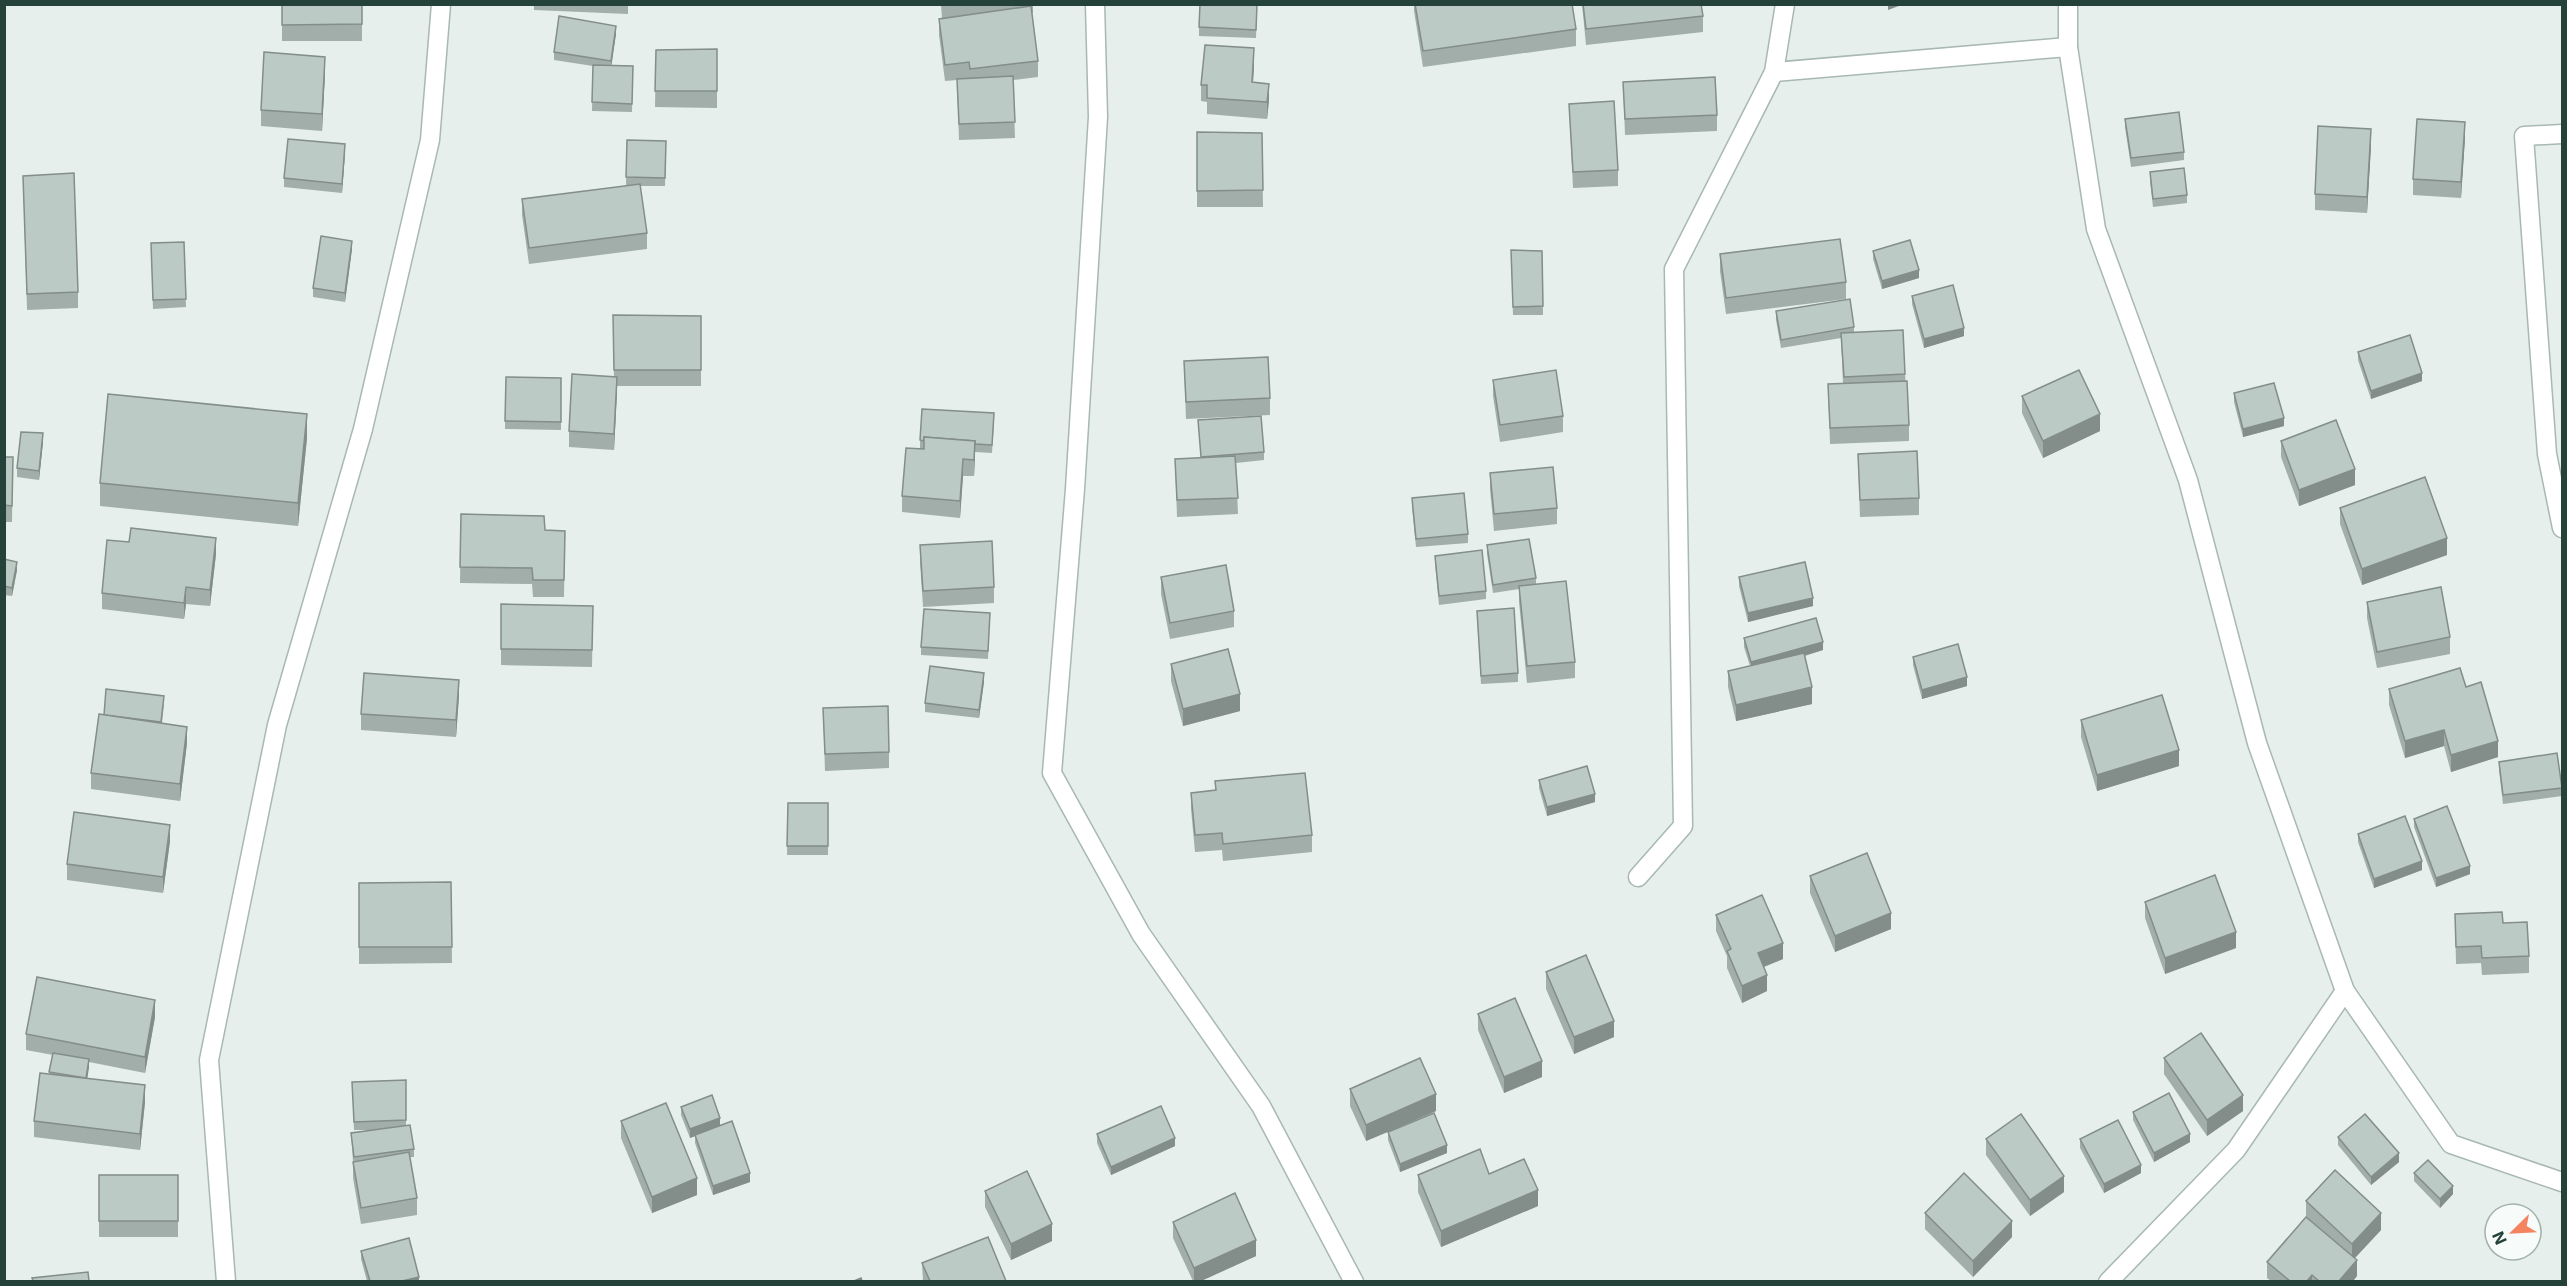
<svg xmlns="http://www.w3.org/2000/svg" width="2567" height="1286" viewBox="0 0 2567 1286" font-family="Inter,sans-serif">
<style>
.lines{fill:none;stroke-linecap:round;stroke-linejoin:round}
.minor-casing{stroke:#a8b8b2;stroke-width:21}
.minor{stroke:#fff;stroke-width:18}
.wall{fill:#a1aea9}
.shaded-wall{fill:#838d89}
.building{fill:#bbcac4;stroke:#838d89;stroke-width:1.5}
</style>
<rect width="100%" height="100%" fill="#e6efeb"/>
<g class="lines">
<g class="minor-casing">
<g id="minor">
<polyline points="1095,4 1098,117 1075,489 1052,773 1141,934 1261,1106 1354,1282"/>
<polyline points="2068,4 2068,47 2096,229 2188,480 2257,743 2345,991 2451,1144 2562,1182"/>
<polyline points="1774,72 2068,47"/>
<polyline points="2562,134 2524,136 2547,454 2562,528"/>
<polyline points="1638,877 1683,826 1674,269 1774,72 1785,4"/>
<polyline points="226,1282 209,1060 277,725 363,429 430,140 441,4"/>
<polyline points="2108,1282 2236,1150 2345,991"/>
</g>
</g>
<use href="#minor" class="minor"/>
</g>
<g class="wall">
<rect x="282" y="4" width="80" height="37"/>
<polygon points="534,4 628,4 628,14 534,10"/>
<polygon points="941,4 1033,4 1033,13 1032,13 1038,61 1038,77 1013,80 1015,138 959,140 957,80 945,81 939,35 939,19 942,19"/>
<polygon points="1257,4 1256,38 1199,36 1199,27"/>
<polygon points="1414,4 1572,4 1576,29 1576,46 1423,67 1414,11"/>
<polygon points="1582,4 1701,4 1703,16 1703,32 1586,45"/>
<polygon points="616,34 611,65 633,66 632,112 592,111 593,66 554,60 554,52"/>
<polygon points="717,49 717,108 655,107 656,50"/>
<polygon points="1254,65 1253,82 1269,100 1267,119 1207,114 1207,102 1201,101 1201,85"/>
<polygon points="325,73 322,131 261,126 261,110"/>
<polygon points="1623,82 1717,115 1717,131 1625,135"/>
<polygon points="1569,104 1618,170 1618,186 1573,188"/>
<polygon points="2125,119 2184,152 2184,160 2131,167 2125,127"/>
<polygon points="1197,132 1262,133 1263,207 1197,207"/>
<polygon points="2465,138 2461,198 2413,195 2413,179"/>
<polygon points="627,140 666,141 665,186 640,186 647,233 647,249 529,264 522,215 522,199 631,185 626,185"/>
<polygon points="2371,146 2367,213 2315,210 2315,194"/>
<polygon points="345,153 342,193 284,187 284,178"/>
<polygon points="2150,172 2187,195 2187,203 2153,207 2150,181"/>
<polygon points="23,176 78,292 78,308 27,310"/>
<polygon points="184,242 186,307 153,309 151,243"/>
<polygon points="352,249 345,302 313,297 313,288"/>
<polygon points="1511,250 1542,251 1543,315 1513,315"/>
<polygon points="1873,251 1919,278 1882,289 1873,259"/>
<polygon points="1720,254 1846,282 1846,299 1726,314 1720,271"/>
<polygon points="1912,296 1964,336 1924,348 1912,304"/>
<polygon points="1776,311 1854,327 1854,332 1905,374 1909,425 1909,441 1830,444 1828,384 1843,383 1841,338 1781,348 1776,320"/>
<polygon points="613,315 701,316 701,386 617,386 614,450 569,447 569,431 614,377"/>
<polygon points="2358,352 2422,381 2371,399 2358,360"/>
<polygon points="1184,361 1270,398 1270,415 1186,419"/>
<polygon points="506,377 561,378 561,430 505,429"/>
<polygon points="1493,380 1563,416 1563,432 1500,442 1493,396"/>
<polygon points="2234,393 2284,426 2243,437 2234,402"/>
<polygon points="2022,396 2100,431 2043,458 2022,413"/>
<polygon points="1198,420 1264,452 1264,460 1236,463 1238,514 1177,517 1175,459 1201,458"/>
<polygon points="994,422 992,453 975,452 974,476 963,476 960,518 902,512 902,496 920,449 920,440"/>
<polygon points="307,438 298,526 100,506 100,483"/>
<polygon points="2281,441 2355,485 2299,506 2281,457"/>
<polygon points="43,442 39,480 17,477 17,468"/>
<polygon points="1858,454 1919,498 1919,515 1860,517"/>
<polygon points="4,457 13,457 12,522 4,522"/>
<polygon points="1490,473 1557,508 1557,524 1494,531 1490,489"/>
<polygon points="1412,498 1468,534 1468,543 1416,547 1412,507"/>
<polygon points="2340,508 2447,555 2362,585 2340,524"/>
<polygon points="461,514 545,530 565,531 564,597 533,597 532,584 460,583"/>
<polygon points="920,545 994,587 994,603 923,607 920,562"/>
<polygon points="1487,545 1536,578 1536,584 1575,662 1575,678 1527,683 1519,602 1519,589 1493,593 1487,554"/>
<polygon points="216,554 210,606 186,604 184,619 102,609 102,593"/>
<polygon points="1435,556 1486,591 1486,599 1439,605 1435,564"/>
<polygon points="4,559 17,570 12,596 4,595"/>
<polygon points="1161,577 1234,611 1234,627 1170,639 1161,594"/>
<polygon points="1739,577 1813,606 1748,622 1739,586"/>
<polygon points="2367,602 2450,637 2450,654 2377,668 2367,618"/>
<polygon points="501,604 593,606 592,667 501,665"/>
<polygon points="1477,611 1518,673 1518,682 1481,684"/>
<polygon points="990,613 988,659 921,655 921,647"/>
<polygon points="1744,638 1823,650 1805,656 1812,704 1736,721 1728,687 1728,671 1750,666 1744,647"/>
<polygon points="1913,657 1967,686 1922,699 1913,665"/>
<polygon points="1171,664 1240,711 1183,726 1171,681"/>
<polygon points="984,682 979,718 925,712 925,703"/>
<polygon points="2466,687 2498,757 2451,772 2444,746 2405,758 2389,705 2389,689"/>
<polygon points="459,696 456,737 361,730 361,714"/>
<polygon points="164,704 162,723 187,743 180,801 91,789 91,773 104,715"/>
<polygon points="823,708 889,752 889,768 825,771"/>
<polygon points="2081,720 2179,766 2097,791 2081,737"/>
<polygon points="2499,762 2562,788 2562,796 2503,804 2499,770"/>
<polygon points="1539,780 1595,802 1547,816 1539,788"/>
<polygon points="1215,781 1312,835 1312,852 1223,861 1222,850 1195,852 1191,809 1191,793 1215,790"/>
<polygon points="788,803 828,803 828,855 787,855"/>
<polygon points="2414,819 2470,874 2436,887 2414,827"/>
<polygon points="2358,834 2422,870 2374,888 2358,842"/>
<polygon points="170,841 163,893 67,880 67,864"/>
<polygon points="1810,876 1891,929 1835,952 1810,893"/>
<polygon points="451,882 452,963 359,964 359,883"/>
<polygon points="2145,902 2236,948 2165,974 2145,918"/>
<polygon points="2455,914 2503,923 2529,956 2529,973 2482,975 2481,963 2456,964"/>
<polygon points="1716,915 1783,959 1764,967 1767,991 1742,1003 1727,968 1727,956 1716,931"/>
<polygon points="1546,972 1614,1037 1574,1054 1546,989"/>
<polygon points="1478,1014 1542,1077 1504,1093 1478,1030"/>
<polygon points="155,1017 145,1073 89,1062 87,1079 145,1102 140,1150 34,1137 34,1121 49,1074 53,1055 26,1050 26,1034"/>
<polygon points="2164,1058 2243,1111 2207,1136 2164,1074"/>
<polygon points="406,1080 406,1126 414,1149 414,1157 410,1157 417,1198 417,1215 361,1224 353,1178 353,1162 351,1133 380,1130 354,1130 352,1082"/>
<polygon points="1350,1089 1436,1111 1399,1127 1447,1153 1400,1172 1388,1140 1388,1132 1366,1141 1350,1106"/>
<polygon points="681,1107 720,1126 750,1182 713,1195 695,1143 695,1136 690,1138 681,1115"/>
<polygon points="2133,1112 2190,1142 2154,1162 2133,1120"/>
<polygon points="621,1121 697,1195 652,1213 621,1138"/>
<polygon points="1097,1134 1175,1146 1111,1175 1097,1143"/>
<polygon points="2338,1137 2399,1162 2371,1185 2338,1145"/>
<polygon points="1986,1139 2064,1192 2030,1216 1986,1155"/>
<polygon points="2080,1139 2141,1173 2104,1193 2080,1148"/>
<polygon points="2414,1173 2453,1194 2440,1208 2414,1181"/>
<polygon points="1489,1174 1538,1206 1441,1247 1418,1192 1418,1175"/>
<rect x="99" y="1175" width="79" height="62"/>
<polygon points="985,1191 1052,1241 1011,1260 985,1207"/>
<polygon points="2306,1201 2381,1230 2355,1258 2357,1276 2353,1281 2271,1281 2267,1278 2267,1262 2306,1217"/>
<polygon points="1925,1213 2012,1237 1973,1277 1925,1229"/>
<polygon points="1173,1222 1256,1256 1201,1281 1193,1281 1173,1238"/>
<polygon points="361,1251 419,1281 367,1281 361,1259"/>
<polygon points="922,1263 1006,1281 923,1281"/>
</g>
<g class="shaded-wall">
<polygon points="1888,4 1904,4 1888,10"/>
<polygon points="616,26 616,34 611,69 611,61"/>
<polygon points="1254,48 1254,65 1252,99 1252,82"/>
<polygon points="325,57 325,73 322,131 322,114"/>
<polygon points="1269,84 1269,100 1267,119 1267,102"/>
<polygon points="2465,122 2465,138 2461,198 2461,182"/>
<polygon points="2371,129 2371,146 2367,213 2367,197"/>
<polygon points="345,144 345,153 342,193 342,184"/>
<polygon points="352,241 352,249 345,302 345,293"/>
<polygon points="1919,270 1919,278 1882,289 1882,281"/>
<polygon points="1964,328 1964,336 1924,348 1924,339"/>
<polygon points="2422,373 2422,381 2371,399 2371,391"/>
<polygon points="617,377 617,393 614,450 614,434"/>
<polygon points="307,414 307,438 298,526 298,503"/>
<polygon points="2100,414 2100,431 2043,458 2043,441"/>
<polygon points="2284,418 2284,426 2243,437 2243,429"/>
<polygon points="43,433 43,442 39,480 39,471"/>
<polygon points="975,441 975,457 974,476 974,460"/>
<polygon points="963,459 963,476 960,518 960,501"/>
<polygon points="2355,469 2355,485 2299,506 2299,490"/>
<polygon points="216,538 216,554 210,606 210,590"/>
<polygon points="2447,538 2447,555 2362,585 2362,569"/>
<polygon points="17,562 17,570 12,596 12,588"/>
<polygon points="186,587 186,604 184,619 184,603"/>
<polygon points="1813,598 1813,606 1748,622 1748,613"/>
<polygon points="1823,642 1823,650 1751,671 1751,662"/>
<polygon points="984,673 984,682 979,718 979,710"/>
<polygon points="1967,677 1967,686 1922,699 1922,690"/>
<polygon points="459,680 459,696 456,737 456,720"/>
<polygon points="1812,687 1812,704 1736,721 1736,705"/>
<polygon points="1240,694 1240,711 1183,726 1183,709"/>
<polygon points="187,727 187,743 180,801 180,784"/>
<polygon points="2444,730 2444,746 2405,758 2405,741"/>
<polygon points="2498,741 2498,757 2451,772 2451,755"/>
<polygon points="2179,750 2179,766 2097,791 2097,775"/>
<polygon points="1595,794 1595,802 1547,816 1547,807"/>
<polygon points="170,825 170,841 163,893 163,877"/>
<polygon points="2422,861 2422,870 2374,888 2374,879"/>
<polygon points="2470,866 2470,874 2436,887 2436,878"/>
<polygon points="1891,913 1891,929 1835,952 1835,936"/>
<polygon points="2236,932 2236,948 2165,974 2165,958"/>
<polygon points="1783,943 1783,959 1758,969 1758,953"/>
<polygon points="1767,975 1767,991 1742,1003 1742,986"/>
<polygon points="155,1000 155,1017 145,1073 145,1057"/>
<polygon points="1614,1021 1614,1037 1574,1054 1574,1037"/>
<polygon points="89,1059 89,1068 86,1086 86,1078"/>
<polygon points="1542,1061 1542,1077 1504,1093 1504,1077"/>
<polygon points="145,1085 145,1102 140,1150 140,1134"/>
<polygon points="1436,1094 1436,1111 1366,1141 1366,1125"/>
<polygon points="2243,1095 2243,1111 2207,1136 2207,1120"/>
<polygon points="720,1118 720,1127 690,1138 690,1129"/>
<polygon points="2190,1134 2190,1142 2154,1162 2154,1153"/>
<polygon points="1175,1138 1175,1146 1111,1175 1111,1167"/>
<polygon points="1447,1145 1447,1153 1400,1172 1400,1164"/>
<polygon points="2399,1153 2399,1162 2371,1185 2371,1177"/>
<polygon points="2141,1165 2141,1173 2104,1193 2104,1184"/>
<polygon points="750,1173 750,1182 713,1195 713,1186"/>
<polygon points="2064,1176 2064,1192 2030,1216 2030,1200"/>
<polygon points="697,1178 697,1195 652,1213 652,1197"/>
<polygon points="2453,1186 2453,1194 2440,1208 2440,1199"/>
<polygon points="1538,1190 1538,1206 1441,1247 1441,1231"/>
<polygon points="2381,1213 2381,1230 2352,1261 2352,1244"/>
<polygon points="2012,1221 2012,1237 1973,1277 1973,1261"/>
<polygon points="1052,1224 1052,1241 1011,1260 1011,1244"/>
<polygon points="1256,1240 1256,1256 1201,1281 1194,1281 1194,1268"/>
<polygon points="2357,1260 2357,1276 2353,1281 2339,1281"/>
<polygon points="2312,1275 2312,1281 2307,1281"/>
<polygon points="419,1277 419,1281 402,1281"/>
</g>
<g class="building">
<polygon points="282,4 362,4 362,24 282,25"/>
<polygon points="1200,4 1257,4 1256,30 1199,27"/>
<polygon points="1415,4 1572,4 1576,29 1423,51"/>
<polygon points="1583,4 1701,4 1703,16 1586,29"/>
<polygon points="1031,6 1038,61 970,69 969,62 945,65 939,19"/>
<polygon points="559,16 616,26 611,61 554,52"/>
<polygon points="1205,45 1254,48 1252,82 1269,84 1267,102 1207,98 1207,85 1201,85"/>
<polygon points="717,49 717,91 655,91 656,50"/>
<polygon points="264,52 325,57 322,114 261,110"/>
<polygon points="593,65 633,66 632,104 592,102"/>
<polygon points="1013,76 1015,122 959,124 957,79"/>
<polygon points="1715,77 1717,115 1625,119 1623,82"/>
<polygon points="1614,101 1618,170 1573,172 1569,104"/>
<polygon points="2179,112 2184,152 2131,158 2125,119"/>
<polygon points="2417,119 2465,122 2461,182 2413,179"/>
<polygon points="2318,126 2371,129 2367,197 2315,194"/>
<polygon points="1197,132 1262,133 1263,190 1197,191"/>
<polygon points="288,139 345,144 342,184 284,178"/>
<polygon points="627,140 666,141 665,178 626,177"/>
<polygon points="2184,168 2187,195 2153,199 2150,172"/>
<polygon points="74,173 78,292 27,294 23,176"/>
<polygon points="640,184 647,233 529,248 522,199"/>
<polygon points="321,236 352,241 345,293 313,288"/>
<polygon points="1840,239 1846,282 1726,298 1720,254"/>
<polygon points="1910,240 1919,270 1882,281 1873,251"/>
<polygon points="184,242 186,299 153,300 151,243"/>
<polygon points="1511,250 1542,251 1543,306 1513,307"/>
<polygon points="1953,285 1964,328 1924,339 1912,296"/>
<polygon points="1850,299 1854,327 1781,340 1776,311"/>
<polygon points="613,315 701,316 701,370 614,370"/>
<polygon points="1903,330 1905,374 1844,377 1841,333"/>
<polygon points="2410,335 2422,373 2371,391 2358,352"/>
<polygon points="1268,357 1270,398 1186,402 1184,361"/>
<polygon points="1556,370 1563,416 1500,425 1493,380"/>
<polygon points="2079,370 2100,414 2043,441 2022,396"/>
<polygon points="572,374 617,377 614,434 569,431"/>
<polygon points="506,377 561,378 561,422 505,421"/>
<polygon points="1907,381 1909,425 1830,428 1828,384"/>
<polygon points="2274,383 2284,418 2243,429 2234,393"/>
<polygon points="108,394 307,414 298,503 100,483"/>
<polygon points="922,409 994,413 992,445 975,444 975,441 924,437 924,441 920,440"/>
<polygon points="1261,416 1264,452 1201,457 1198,420"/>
<polygon points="2336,420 2355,469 2299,490 2281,441"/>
<polygon points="21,432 43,433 39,471 17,468"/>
<polygon points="924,437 975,441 974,460 963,459 960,501 902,496 906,448 924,449"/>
<polygon points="1917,451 1919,498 1860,500 1858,454"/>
<polygon points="1235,456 1238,498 1177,500 1175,459"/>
<polygon points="4,457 13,457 12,506 4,505"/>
<polygon points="1553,467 1557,508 1494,514 1490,473"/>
<polygon points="2425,477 2447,538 2362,569 2340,508"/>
<polygon points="1464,493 1468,534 1416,539 1412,498"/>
<polygon points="461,514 544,516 545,530 565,531 564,580 533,580 532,568 460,567"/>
<polygon points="131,528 216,538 210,590 186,587 184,603 102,593 107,540 129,542"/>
<polygon points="1529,539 1536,578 1493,585 1487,545"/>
<polygon points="992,541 994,587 923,591 920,545"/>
<polygon points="1482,550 1486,591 1439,596 1435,556"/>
<polygon points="4,559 17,562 12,588 4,586"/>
<polygon points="1805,562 1813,598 1748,613 1739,577"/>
<polygon points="1226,565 1234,611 1170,623 1161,577"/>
<polygon points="1566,581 1575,662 1527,666 1519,586"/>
<polygon points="2441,587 2450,637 2377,652 2367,602"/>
<polygon points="501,604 593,606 592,650 501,649"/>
<polygon points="1514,608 1518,673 1481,676 1477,611"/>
<polygon points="924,609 990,613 988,651 921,647"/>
<polygon points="1816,618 1823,642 1751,662 1744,638"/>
<polygon points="1958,644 1967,677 1922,690 1913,657"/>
<polygon points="1228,649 1240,694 1183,709 1171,664"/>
<polygon points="1804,653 1812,687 1736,705 1728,671"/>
<polygon points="930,666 984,673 979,710 925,703"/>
<polygon points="2460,668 2466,687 2481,682 2498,741 2451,755 2444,730 2405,741 2389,689"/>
<polygon points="364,673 459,680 456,720 361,714"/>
<polygon points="106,689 164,696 161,722 104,715"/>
<polygon points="2162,695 2179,750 2097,775 2081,720"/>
<polygon points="888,706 889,752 825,754 823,708"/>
<polygon points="99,714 187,727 180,784 91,773"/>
<polygon points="2557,753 2562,788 2503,795 2499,762"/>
<polygon points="1587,766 1595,794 1547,807 1539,780"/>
<polygon points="1305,773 1312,835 1223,844 1222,833 1195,835 1191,793 1216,790 1215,781"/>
<polygon points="788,803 828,803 828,846 787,846"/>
<polygon points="2447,806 2470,866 2436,878 2414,819"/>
<polygon points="74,812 170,825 163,877 67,864"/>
<polygon points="2405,816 2422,861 2374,879 2358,834"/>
<polygon points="1867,853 1891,913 1835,936 1810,876"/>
<polygon points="2215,875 2236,932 2165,958 2145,902"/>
<polygon points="451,882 452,947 359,947 359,883"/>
<polygon points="1762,895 1783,943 1758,953 1767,975 1742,986 1727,951 1731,949 1716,915"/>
<polygon points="2502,912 2503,923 2527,922 2529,956 2482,958 2481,946 2456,947 2455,914"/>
<polygon points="1586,955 1614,1021 1574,1037 1546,972"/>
<polygon points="37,977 155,1000 145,1057 26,1034"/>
<polygon points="1515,998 1542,1061 1504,1077 1478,1014"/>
<polygon points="2201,1033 2243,1095 2207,1120 2164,1058"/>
<polygon points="53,1053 89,1059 86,1078 49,1072"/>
<polygon points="1420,1058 1436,1094 1366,1125 1350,1089"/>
<polygon points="40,1073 145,1085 140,1134 34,1121"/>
<polygon points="406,1080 406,1120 354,1122 352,1082"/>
<polygon points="2169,1093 2190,1134 2154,1153 2133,1112"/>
<polygon points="712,1095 720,1118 690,1129 681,1107"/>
<polygon points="666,1103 697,1178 652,1197 621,1121"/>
<polygon points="1161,1106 1175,1138 1111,1167 1097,1134"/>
<polygon points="1434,1113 1447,1145 1400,1164 1388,1132"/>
<polygon points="2021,1114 2064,1176 2030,1200 1986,1139"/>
<polygon points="2365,1114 2399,1153 2371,1177 2338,1137"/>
<polygon points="2118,1120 2141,1165 2104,1184 2080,1139"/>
<polygon points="732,1121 750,1173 713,1186 695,1135"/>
<polygon points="410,1125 414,1149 354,1157 351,1133"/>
<polygon points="1480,1149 1489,1174 1524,1159 1538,1190 1441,1231 1418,1175"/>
<polygon points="409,1152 417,1198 361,1208 353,1162"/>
<polygon points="2428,1160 2453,1186 2440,1199 2414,1173"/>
<polygon points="2335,1170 2381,1213 2352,1244 2306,1201"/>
<polygon points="1027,1171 1052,1224 1011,1244 985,1191"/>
<polygon points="1964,1173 2012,1221 1973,1261 1925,1213"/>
<rect x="99" y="1175" width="79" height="46"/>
<polygon points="1235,1193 1256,1240 1194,1268 1173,1222"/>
<polygon points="2306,1217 2357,1260 2339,1281 2319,1281 2312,1275 2307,1281 2290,1281 2267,1262"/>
<polygon points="988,1237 1006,1281 930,1281 922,1263"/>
<polygon points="409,1238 419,1277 402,1281 370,1281 361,1251"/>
<polygon points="88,1272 89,1281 33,1281 32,1278"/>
<polygon points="861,1278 862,1281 854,1281"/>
</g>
<rect width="2567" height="1286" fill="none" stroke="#24423a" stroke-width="12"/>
<g transform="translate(2513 1232) rotate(246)"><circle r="28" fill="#f7fbf9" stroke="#a3b1ad" stroke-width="1.5"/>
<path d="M0-4.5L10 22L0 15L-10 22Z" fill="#f4845f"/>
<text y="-9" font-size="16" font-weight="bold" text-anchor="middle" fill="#24423a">N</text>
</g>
</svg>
